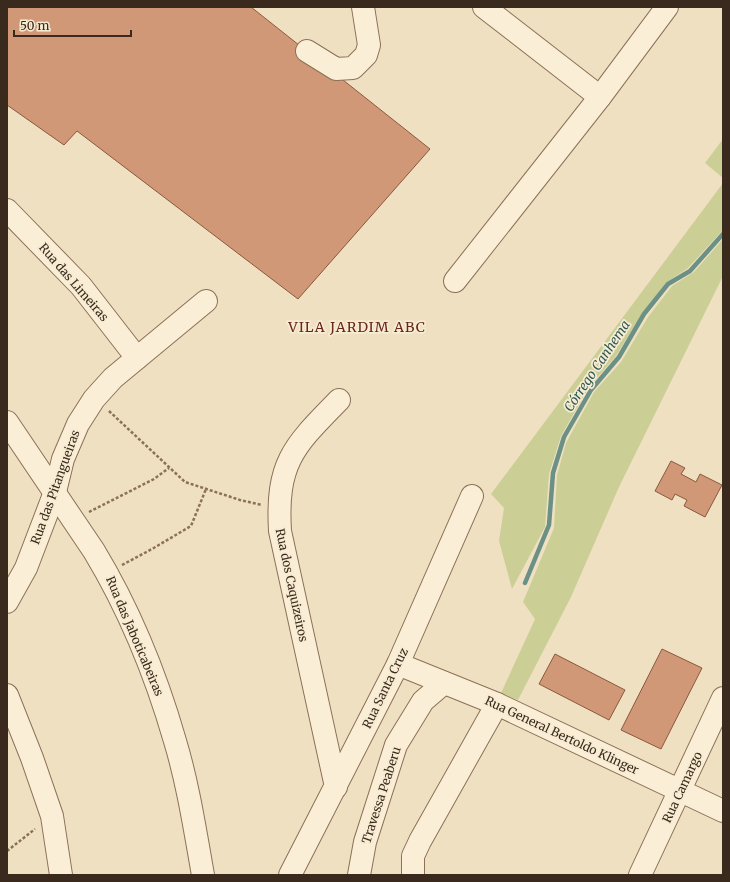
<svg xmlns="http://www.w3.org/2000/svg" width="730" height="882" viewBox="0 0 730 882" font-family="Merriweather,serif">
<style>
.green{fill:#cbcf95}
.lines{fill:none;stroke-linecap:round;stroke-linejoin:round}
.stream{stroke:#6b9186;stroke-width:4.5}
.building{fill:#d09876;stroke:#8b583d}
.minor-casing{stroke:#8b7158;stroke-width:24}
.path{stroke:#8b7158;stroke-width:2.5;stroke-dasharray:3 2;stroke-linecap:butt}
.minor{stroke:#faeed6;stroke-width:22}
.labels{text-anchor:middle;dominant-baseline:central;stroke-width:3.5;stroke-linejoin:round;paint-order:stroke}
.street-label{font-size:12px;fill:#3a2a1d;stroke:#f7ebd2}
.water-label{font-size:13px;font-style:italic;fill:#2c5a55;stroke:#f7ebd2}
.quarter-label{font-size:14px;letter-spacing:1px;fill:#69271b;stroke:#f7ebd2}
</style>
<rect width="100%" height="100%" fill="#f0e0c2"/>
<g class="green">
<polygon points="723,139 723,178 705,163"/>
<polygon points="723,183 723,230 688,268 667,282 643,312 616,356 589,387 561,436 549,474 545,527 512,589 499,541 504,508 491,494"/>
<polygon points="723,239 723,276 619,487 571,597 518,700 501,693 535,619 523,602 554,528 557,475 566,443 594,392 621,362 648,317 672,286 694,272"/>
</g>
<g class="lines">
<polyline class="stream" points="525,583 549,525 553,473 564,437 591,390 619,357 644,314 668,284 690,271 723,234"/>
</g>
<g class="building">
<polygon points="7,7 251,7 430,149 298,299 77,131 64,145 7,105"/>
<polygon points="671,461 685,468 681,474 696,482 700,474 722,485 705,517 684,506 687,500 675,494 672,500 655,491"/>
<polygon points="662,649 702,668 661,749 621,730"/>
<polygon points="555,654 625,690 609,720 539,684"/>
</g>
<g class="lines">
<g class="minor-casing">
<g id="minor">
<polyline points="484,7 600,97"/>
<polyline points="307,51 336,69 353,68 366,55 369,45 363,7"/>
<polyline points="7,210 81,286 137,358"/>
<polyline points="455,281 600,97 667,7"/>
<path d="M7 422 94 551C129 609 156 675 175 741 188 784 195 830 203 875"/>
<polyline points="7,602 26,568 55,492 63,459 78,424 94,399 113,378 206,301"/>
<polyline points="398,664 497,704 723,811"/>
<polyline points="7,695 32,758 52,816 61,875"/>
<path d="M336 787 280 531C276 462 294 446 339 400"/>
<polyline points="290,875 398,664 472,496"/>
<polyline points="359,875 365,842 396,745 423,701 444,683"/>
<polyline points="413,875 413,856 420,841 497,704"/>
<polyline points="640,875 723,698"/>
</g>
</g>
<g class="path">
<polyline points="109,411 185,482 240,500 262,505"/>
<polyline points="89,512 154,479 169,468"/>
<polyline points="122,565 152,549 191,526 206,489"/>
<polyline points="7,851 35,829"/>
</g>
<use href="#minor" class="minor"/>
</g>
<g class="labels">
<g class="street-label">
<text transform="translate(74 282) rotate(49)">Rua das Limeiras</text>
<text transform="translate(55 487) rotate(-70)">Rua das Pitangueiras</text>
<text transform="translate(292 585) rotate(78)">Rua dos Caquizeiros</text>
<text transform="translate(135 636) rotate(67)">Rua das Jaboticabeiras</text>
<text transform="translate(385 688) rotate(-64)">Rua Santa Cruz</text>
<text transform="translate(562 735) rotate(25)">Rua General Bertoldo Klinger</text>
<text transform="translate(682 787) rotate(-65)">Rua Camargo</text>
<text transform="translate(381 795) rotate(-72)">Travessa Peaberu</text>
</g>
<g class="water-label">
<text transform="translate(597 366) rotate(-56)">Córrego Canhema</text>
</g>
<g class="quarter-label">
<text x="357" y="327">VILA JARDIM ABC</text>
</g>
</g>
<rect width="730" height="882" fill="none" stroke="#3a2a1d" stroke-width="16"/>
<path d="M14 30v6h117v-6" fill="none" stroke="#3a2a1d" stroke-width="2"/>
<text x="20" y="30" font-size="12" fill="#3a2a1d" stroke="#f7ebd2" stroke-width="3" paint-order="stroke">50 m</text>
</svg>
